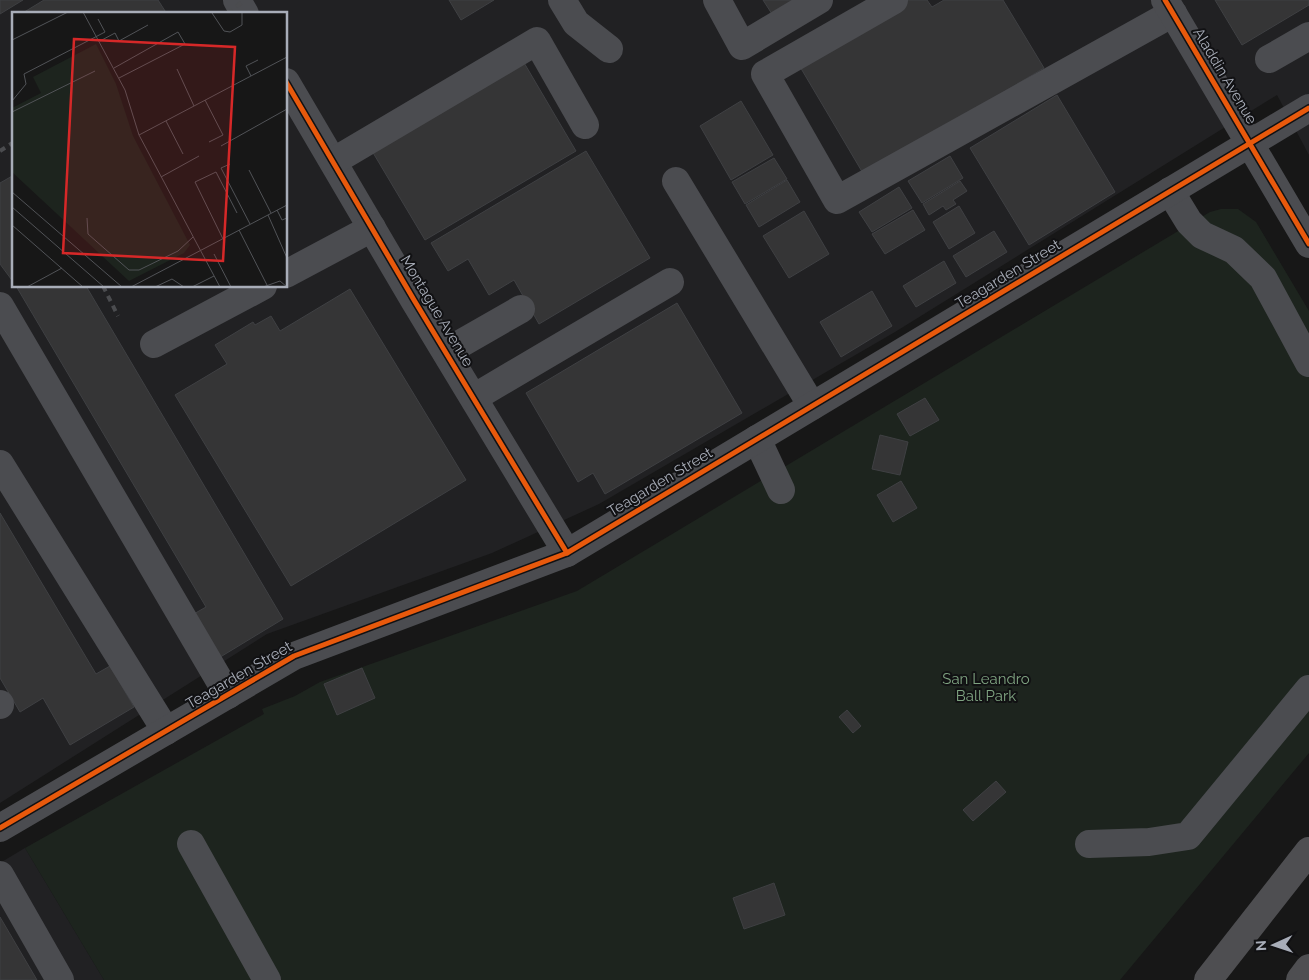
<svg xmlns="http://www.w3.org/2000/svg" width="1309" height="980" viewBox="0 0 1309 980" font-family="Raleway,sans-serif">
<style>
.built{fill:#212123;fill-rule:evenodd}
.green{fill:#1d241e}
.building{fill:#353536;stroke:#3f4043}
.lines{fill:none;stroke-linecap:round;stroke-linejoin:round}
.minor{stroke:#4b4c50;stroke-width:28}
.highway{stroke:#4e4e51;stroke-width:28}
.rail{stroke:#4b4c4f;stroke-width:4;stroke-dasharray:6 5;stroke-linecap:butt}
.cycleway-casing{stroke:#111113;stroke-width:8}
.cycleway{stroke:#e8590c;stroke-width:5}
.labels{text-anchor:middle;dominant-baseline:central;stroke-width:4;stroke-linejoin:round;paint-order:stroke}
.street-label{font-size:15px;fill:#a8adb8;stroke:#111113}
.park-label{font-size:15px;fill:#7fa381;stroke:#111113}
.inset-road{fill:none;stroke:#515357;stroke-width:1}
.view{fill:#d62828;fill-opacity:0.15;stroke:#d62828;stroke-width:2.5}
.inset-edge{fill:none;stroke:#a8adb8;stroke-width:2.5}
</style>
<rect width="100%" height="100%" fill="#171717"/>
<g class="built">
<path d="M0 0H1309V155L1277 95 895 332 599 504 492 553 267 634 0 803ZM14 14H286V286H14Z"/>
<polygon points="25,848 104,980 0,980 0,863"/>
</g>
<polygon class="green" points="1221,209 1238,209 1256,222 1309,311 1309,753 1120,980 104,980 25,848 264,714 262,709 295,696 320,682 577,591 1210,212"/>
<g class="building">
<polygon points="0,0 23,0 0,14"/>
<polygon points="44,0 158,0 167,14 21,14"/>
<polygon points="449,0 494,0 461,20"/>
<polygon points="763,0 796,0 772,14"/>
<polygon points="898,0 927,0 932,7 944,0 1003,0 1044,68 864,175 796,60"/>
<polygon points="1215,0 1309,0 1309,5 1242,45"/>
<polygon points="523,61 576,151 425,240 372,151"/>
<polygon points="1057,95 1115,192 1029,245 970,148"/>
<polygon points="741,101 773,155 731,180 700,126"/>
<polygon points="586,151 650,258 539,324 514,280 489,295 468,259 448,271 431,243"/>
<polygon points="950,156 963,178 922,203 908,181"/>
<polygon points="774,158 787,179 745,204 732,182"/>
<polygon points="14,175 14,283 0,264 0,183"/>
<polygon points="787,180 800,202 759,227 746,205"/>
<polygon points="960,181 967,191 953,200 956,204 946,210 943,206 929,215 923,204"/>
<polygon points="899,187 912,208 872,232 859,212"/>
<polygon points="959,206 975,233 949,249 933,222"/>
<polygon points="913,210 925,230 885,254 872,234"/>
<polygon points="804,211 829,254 789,278 763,236"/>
<polygon points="994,231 1007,252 966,277 953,256"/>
<polygon points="944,261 956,283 916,307 903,286"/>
<polygon points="16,286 86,286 283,619 217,659 192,615 206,607"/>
<polygon points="350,289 466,480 291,586 175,395 227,364 215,345 253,322 255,325 271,316 280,331"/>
<polygon points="872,291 892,326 841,357 820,322"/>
<polygon points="677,303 742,413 605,494 593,473 578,482 526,393"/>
<polygon points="925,398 939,420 910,436 897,414"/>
<polygon points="880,435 908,442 900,475 872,469"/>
<polygon points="901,481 917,508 893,522 877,495"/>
<polygon points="0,513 96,674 110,666 134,707 70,745 43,698 20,712 0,678"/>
<polygon points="362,668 375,698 337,715 324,684"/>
<polygon points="847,710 861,726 853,733 839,717"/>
<polygon points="996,781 1006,792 973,821 963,810"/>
<polygon points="774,883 785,915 744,929 733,898"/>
<polygon points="0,917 37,980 0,980"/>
</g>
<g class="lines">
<g class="minor">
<polyline points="237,0 245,14"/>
<polyline points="562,0 576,23 609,49"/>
<polyline points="717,0 742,46 819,0"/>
<polyline points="894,0 765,74 837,200 1173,13"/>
<polyline points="1165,0 1309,244"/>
<polyline points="1269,59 1309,36"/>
<polyline points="286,82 414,300 567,553"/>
<polyline points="334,161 537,41 585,125"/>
<polyline points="676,181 812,406"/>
<polyline points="1170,191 1189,222 1202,235 1234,250 1263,278 1309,363"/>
<polyline points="286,274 372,228"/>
<polyline points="0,306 228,695"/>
<polyline points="154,344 263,286"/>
<polyline points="446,352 521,309"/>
<polyline points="475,397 670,282"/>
<polyline points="757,439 781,490"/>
<polyline points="0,464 166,731"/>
<polyline points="0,704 0,705"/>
<polyline points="0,828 294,656 567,553 1309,108"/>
<polyline points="191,844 267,980"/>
<polyline points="1089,844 1149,842 1188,836 1309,689"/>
<polyline points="0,875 60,980"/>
</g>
<g class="highway">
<polyline points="1208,980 1309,851"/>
<polyline points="1300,980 1309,968"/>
</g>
<g class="rail">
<polyline points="228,14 244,0"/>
<polyline points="0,151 14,142"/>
<polyline points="103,286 118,316"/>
</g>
<g class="cycleway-casing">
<g id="cycleway">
<polyline points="1165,0 1309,244"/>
<polyline points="286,82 414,300 567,553"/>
<polyline points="0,828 294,656 567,553 1309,108"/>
</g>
</g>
<use href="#cycleway" class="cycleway"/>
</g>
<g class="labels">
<g class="street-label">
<text transform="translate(1225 76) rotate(59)">Aladdin Avenue</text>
<text transform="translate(1008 274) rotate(-31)">Teagarden Street</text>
<text transform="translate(437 311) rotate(59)">Montague Avenue</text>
<text transform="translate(660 482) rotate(-31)">Teagarden Street</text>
<text transform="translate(239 675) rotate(-30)">Teagarden Street</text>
</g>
<g class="park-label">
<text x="986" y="679">San Leandro<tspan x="986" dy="17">Ball Park</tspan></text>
</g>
</g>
<g transform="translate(12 12)">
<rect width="275" height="275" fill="#171717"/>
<path d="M84 32 104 72 121 124 178 233 172 241 117 269 0 160V96L29 81 21 65Z" fill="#1d241e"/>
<path class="inset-road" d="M71 0 113 78 127 123 208 275M200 1 212 19 218 20 230 13V0M0 28 56 0M88 29 103 21 107 29 136 13M102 56 166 20 173 32 107 66M165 57 182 94M239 64 234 54 246 48M193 88 211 123 197 130M0 89 14 72 12 62 93 20 86 7M0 100 83 59M154 109 171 142M127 123 275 45M209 134 275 97M218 152 209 156 238 212M237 158 259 201M149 165 187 144M0 180 110 275M0 195 92 275M265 198 270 208 275 206M256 203 275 246M75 206 76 222 117 258H127L166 239 181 225M0 213 71 275M227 218 255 273M211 227 183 170 204 160 225 201M202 242 219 275M15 275 50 256M119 275 275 193M143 275 160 267 172 275M180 275 202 264M251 275 268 269 275 275"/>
<path class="view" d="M62 27 223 35 211 249 51 241Z"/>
<rect width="275" height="275" class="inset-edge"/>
</g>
<g transform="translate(1274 945) rotate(267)" stroke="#111113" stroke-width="4" paint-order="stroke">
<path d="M0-4L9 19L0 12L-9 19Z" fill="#a8adb8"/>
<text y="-8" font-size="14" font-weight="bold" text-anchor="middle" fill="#a8adb8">N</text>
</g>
</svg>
